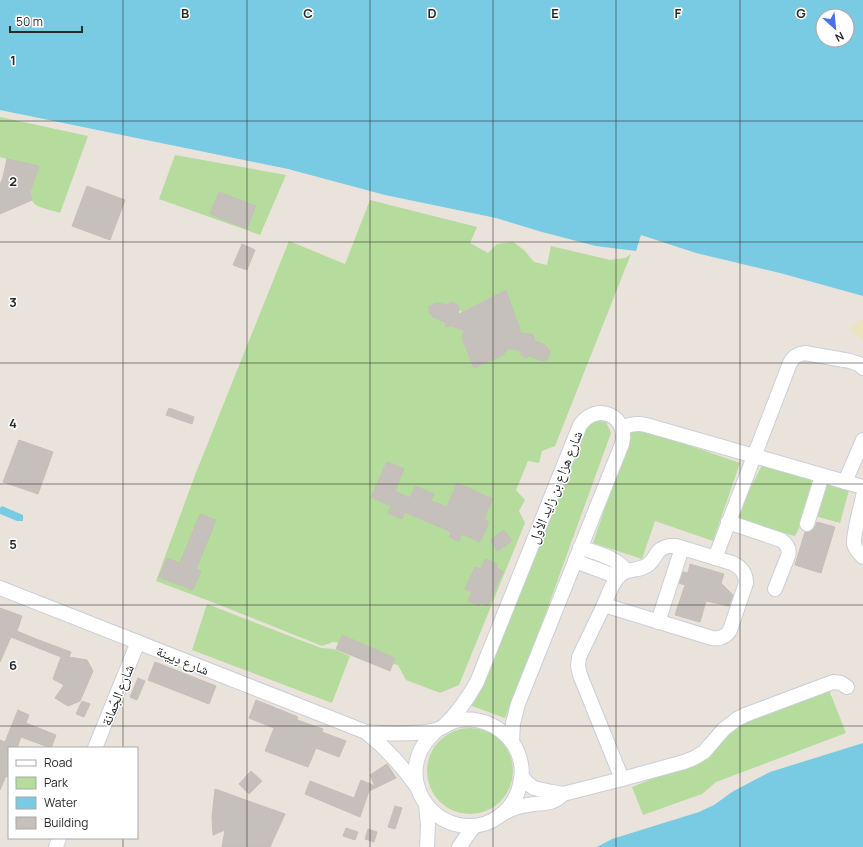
<svg xmlns="http://www.w3.org/2000/svg" width="863" height="847" viewBox="0 0 863 847" font-family="Manrope,'Noto Naskh Arabic',sans-serif">
<style>
.green{fill:#b5db9d;fill-rule:evenodd}
.sand{fill:#ece3c1}
.water{fill:#78cbe2;fill-rule:evenodd}
.building{fill:#c5c0bb;stroke:#c5bfb6}
.lines{fill:none;stroke-linecap:round;stroke-linejoin:round}
.minor-casing{stroke:#caced9;stroke-width:16}
.minor{stroke:#fff;stroke-width:14}
.grid{fill:none;stroke:#292929;stroke-width:1;stroke-opacity:0.55}
.labels{text-anchor:middle;dominant-baseline:central;stroke-width:3;stroke-linejoin:round;paint-order:stroke}
.street-label{font-size:14px;fill:#292929;stroke:#fff}
.grid-label{font-size:13px;text-anchor:middle;font-weight:bold;fill:#292929;stroke:#fff;stroke-width:3;stroke-linejoin:round;paint-order:stroke}
</style>
<rect width="100%" height="100%" fill="#eae3dc"/>
<g class="green">
<path d="M0 117 88 136 60 213C55 211 40 208 36 205 24 196 35 177 39 166L7 159 0 157Z"/>
<path d="M175 155 286 175 260 235 159 199ZM219 192 256 207 247 228 210 214Z"/>
<path d="M370 200 477 227 470 243 488 253 497 244 513 242 524 250 534 262 547 265 551 246 610 260 625 258 631 254 555 446 542 451 539 463 528 461 516 490 525 500 519 511 525 523 459 685 440 693 406 680 398 665 393 664 395 658 342 635 339 643 333 642 322 646 212 602 156 581 195 475 289 241 345 264ZM506 290 522 336 527 333 533 334 535 341 545 345 550 351 548 359 530 356 525 358 521 355V351L508 348 503 355 474 368 462 338 464 332 452 326 446 327V323C436 319 429 318 429 306L437 303 447 305 452 302 458 305V310L462 312ZM387 462 404 469 395 491 410 498 415 486 434 494 431 501 450 509 451 498 457 483 493 499 484 519 489 522 480 542 462 534 459 541 449 537 451 532 405 512 402 519 391 506 371 497ZM200 514 215 520 199 561 184 555ZM504 530 512 541 498 551 490 540ZM167 558 201 571 193 590 160 577ZM485 559 496 568 503 571 488 606 480 603 478 606 468 601 472 592 465 589 481 569Z"/>
<polygon points="592,420 606,422 611,433 545,615 505,718 469,705 580,430"/>
<polygon points="633,426 740,463 713,541 655,521 642,559 593,543"/>
<polygon points="762,465 812,479 801,524 795,536 739,522 738,513"/>
<polygon points="820,482 849,490 840,523 811,515"/>
<polygon points="207,604 321,648 334,649 350,656 332,703 192,650"/>
<polygon points="829,690 846,733 716,782 702,794 643,815 632,787 704,758 729,729"/>
<circle cx="470" cy="771" r="43"/>
</g>
<polygon class="sand" points="863,318 863,340 848,330"/>
<g class="water">
<path d="M0 0H863V296L780 273 696 253 641 235 636 251 596 246 542 232 496 218 385 195 288 169 0 110ZM823 16H847V40H823Z"/>
<polygon points="2,506 23,515 23,521 17,521 0,514 0,508"/>
<polygon points="863,743 863,847 597,847 612,839 699,812 714,805 732,792 745,785 770,772"/>
</g>
<g class="building">
<polygon points="7,159 39,166 30,192 32,200 0,214 0,185 3,177"/>
<polygon points="87,186 125,200 110,240 72,226"/>
<polygon points="219,192 256,206 247,229 210,214"/>
<polygon points="242,244 255,250 247,270 233,265"/>
<polygon points="506,290 521,333 533,334 535,341 545,345 550,351 548,359 543,361 530,356 525,358 521,355 521,351 508,348 503,355 474,368 462,338 464,331 452,326 445,327 446,323 433,317 429,312 429,306 437,303 447,305 452,302 458,305 459,314"/>
<polygon points="169,408 194,417 192,424 166,415"/>
<polygon points="19,440 53,452 38,494 3,482"/>
<polygon points="387,462 404,469 395,491 410,498 415,486 434,494 431,501 447,507 457,483 493,499 484,519 489,522 480,542 462,534 459,541 449,537 451,532 405,512 402,519 388,513 391,506 371,497"/>
<polygon points="200,514 216,520 196,569 201,571 193,590 159,577 167,558 180,563"/>
<polygon points="817,522 835,527 821,573 795,565 805,532 809,532 812,530 815,527"/>
<polygon points="504,530 512,541 498,551 490,540"/>
<polygon points="485,559 497,564 496,568 503,571 488,606 480,603 479,606 468,601 472,592 465,589 475,567 481,569"/>
<polygon points="690,564 724,574 721,583 733,595 729,606 706,601 700,622 675,615 685,585 679,583 683,572 688,573"/>
<polygon points="0,608 22,616 17,631 36,639 71,652 69,657 87,660 93,671 80,701 68,706 55,698 64,685 53,679 61,657 11,637 0,662"/>
<polygon points="342,635 395,658 390,671 336,649"/>
<polygon points="155,662 216,686 209,704 148,680"/>
<polygon points="138,678 145,681 137,700 130,697"/>
<polygon points="256,700 298,717 297,720 323,729 322,732 346,741 339,757 316,748 308,767 265,751 274,728 249,718"/>
<polygon points="82,701 90,704 84,717 76,714"/>
<polygon points="18,710 29,715 26,723 56,735 51,748 21,737 17,748 9,748 9,777 6,776 0,790 0,740 5,742"/>
<polygon points="387,764 396,778 369,791 360,817 305,794 310,781 354,798 361,780 375,786 370,775"/>
<polygon points="251,771 262,781 249,794 239,784"/>
<polygon points="215,789 285,814 270,847 222,847 225,830 213,835 212,817"/>
<polygon points="395,806 402,808 395,829 388,827"/>
<polygon points="346,828 358,832 355,840 343,836"/>
<polygon points="368,829 377,832 374,842 365,839"/>
</g>
<g class="lines">
<g class="minor-casing">
<g id="minor">
<path d="M622 428C630 424 637 423 646 425L863 487"/>
<polyline points="845,482 863,440"/>
<path d="M863 496C861 507 853 534 854 544 855 549 859 553 863 557"/>
<path d="M728 522 781 540C787 544 790 549 788 556L775 589"/>
<polyline points="807,524 822,476"/>
<path d="M669 546H676L732 563C741 567 746 573 746 583L730 630C726 637 720 639 712 638L604 605C609 594 614 574 628 571 636 569 643 569 649 564 658 556 655 549 669 546Z"/>
<path d="M580 547C595 553 617 557 626 571"/>
<path d="M715 558 790 363C794 356 798 354 805 353L850 361 859 364 863 368"/>
<polyline points="575,561 618,577"/>
<path d="M0 588 366 732C387 749 403 767 418 788"/>
<polyline points="604,605 579,657 578,666 580,675 622,779"/>
<polyline points="658,622 682,548"/>
<path d="M445 725C459 712 468 698 477 682L580 425C597 401 629 416 622 444L518 704 513 723 512 742"/>
<path d="M366 732C386 734 407 734 427 732 430 731 433 731 436 730 443 728 448 723 455 721 471 717 488 721 501 731 516 742 524 761 521 779 519 795 511 808 498 817 490 823 479 826 469 826 434 826 407 791 418 757 421 746 429 738 437 730"/>
<polyline points="95,748 138,642"/>
<polyline points="522,776 527,783 534,788 552,792 563,794 622,779 684,762 694,758 704,752 724,729 737,719 745,715 833,682 841,683 847,687"/>
<polyline points="426,805 428,825 427,847"/>
<path d="M504 813C511 809 519 806 528 805 542 802 551 806 563 794"/>
<polyline points="56,847 59,838"/>
<polyline points="459,847 474,826"/>
</g>
</g>
<use href="#minor" class="minor"/>
</g>
<path class="grid" d="M123 0V748M247 0V847M370 0V847M493 0V847M616 0V847M740 0V847M0 121H863M0 242H863M0 363H863M0 484H863M0 605H863M0 726H863M123 838V847"/>
<g class="labels">
<g class="street-label">
<text transform="translate(555 487) rotate(-68)">شارع هزاع بن زايد الأول</text>
<text transform="translate(183 660) rotate(22)">شارع دِيينة</text>
<text transform="translate(117 695) rotate(-68)">شارع الجُمانة</text>
</g>
</g>
<g class="grid-label">
<text x="185" y="18">B</text>
<text x="308" y="18">C</text>
<text x="432" y="18">D</text>
<text x="555" y="18">E</text>
<text x="678" y="18">F</text>
<text x="801" y="18">G</text>
<text x="13" y="65">1</text>
<text x="13" y="186">2</text>
<text x="13" y="307">3</text>
<text x="13" y="428">4</text>
<text x="13" y="549">5</text>
<text x="13" y="670">6</text>
</g>
<rect x="8" y="747" width="130" height="92" fill="#ffffff" stroke="#a9a9a9"/>
<rect x="16" y="760" width="20" height="6" fill="#ffffff" stroke="#a9a9a9"/>
<text x="44" y="767" font-size="12" fill="#292929">Road</text>
<rect x="16" y="777" width="20" height="12" fill="#b5db9d" stroke="#a9a9a9"/>
<text x="44" y="787" font-size="12" fill="#292929">Park</text>
<rect x="16" y="797" width="20" height="12" fill="#78cbe2" stroke="#a9a9a9"/>
<text x="44" y="807" font-size="12" fill="#292929">Water</text>
<rect x="16" y="817" width="20" height="12" fill="#c5c0bb" stroke="#a9a9a9"/>
<text x="44" y="827" font-size="12" fill="#292929">Building</text>
<g transform="translate(835 28) rotate(153)"><circle r="19" fill="#ffffff" stroke="#a9a9a9"/>
<path d="M0-3L7 15L0 10L-7 15Z" fill="#4b70e8"/>
<text y="-6" font-size="11" font-weight="bold" text-anchor="middle" fill="#292929">N</text>
</g>
<path d="M10 26v6h72v-6" fill="none" stroke="#292929" stroke-width="2"/>
<text x="16" y="26" font-size="12" fill="#292929" stroke="#ffffff" stroke-width="3" paint-order="stroke">50 m</text>
</svg>
